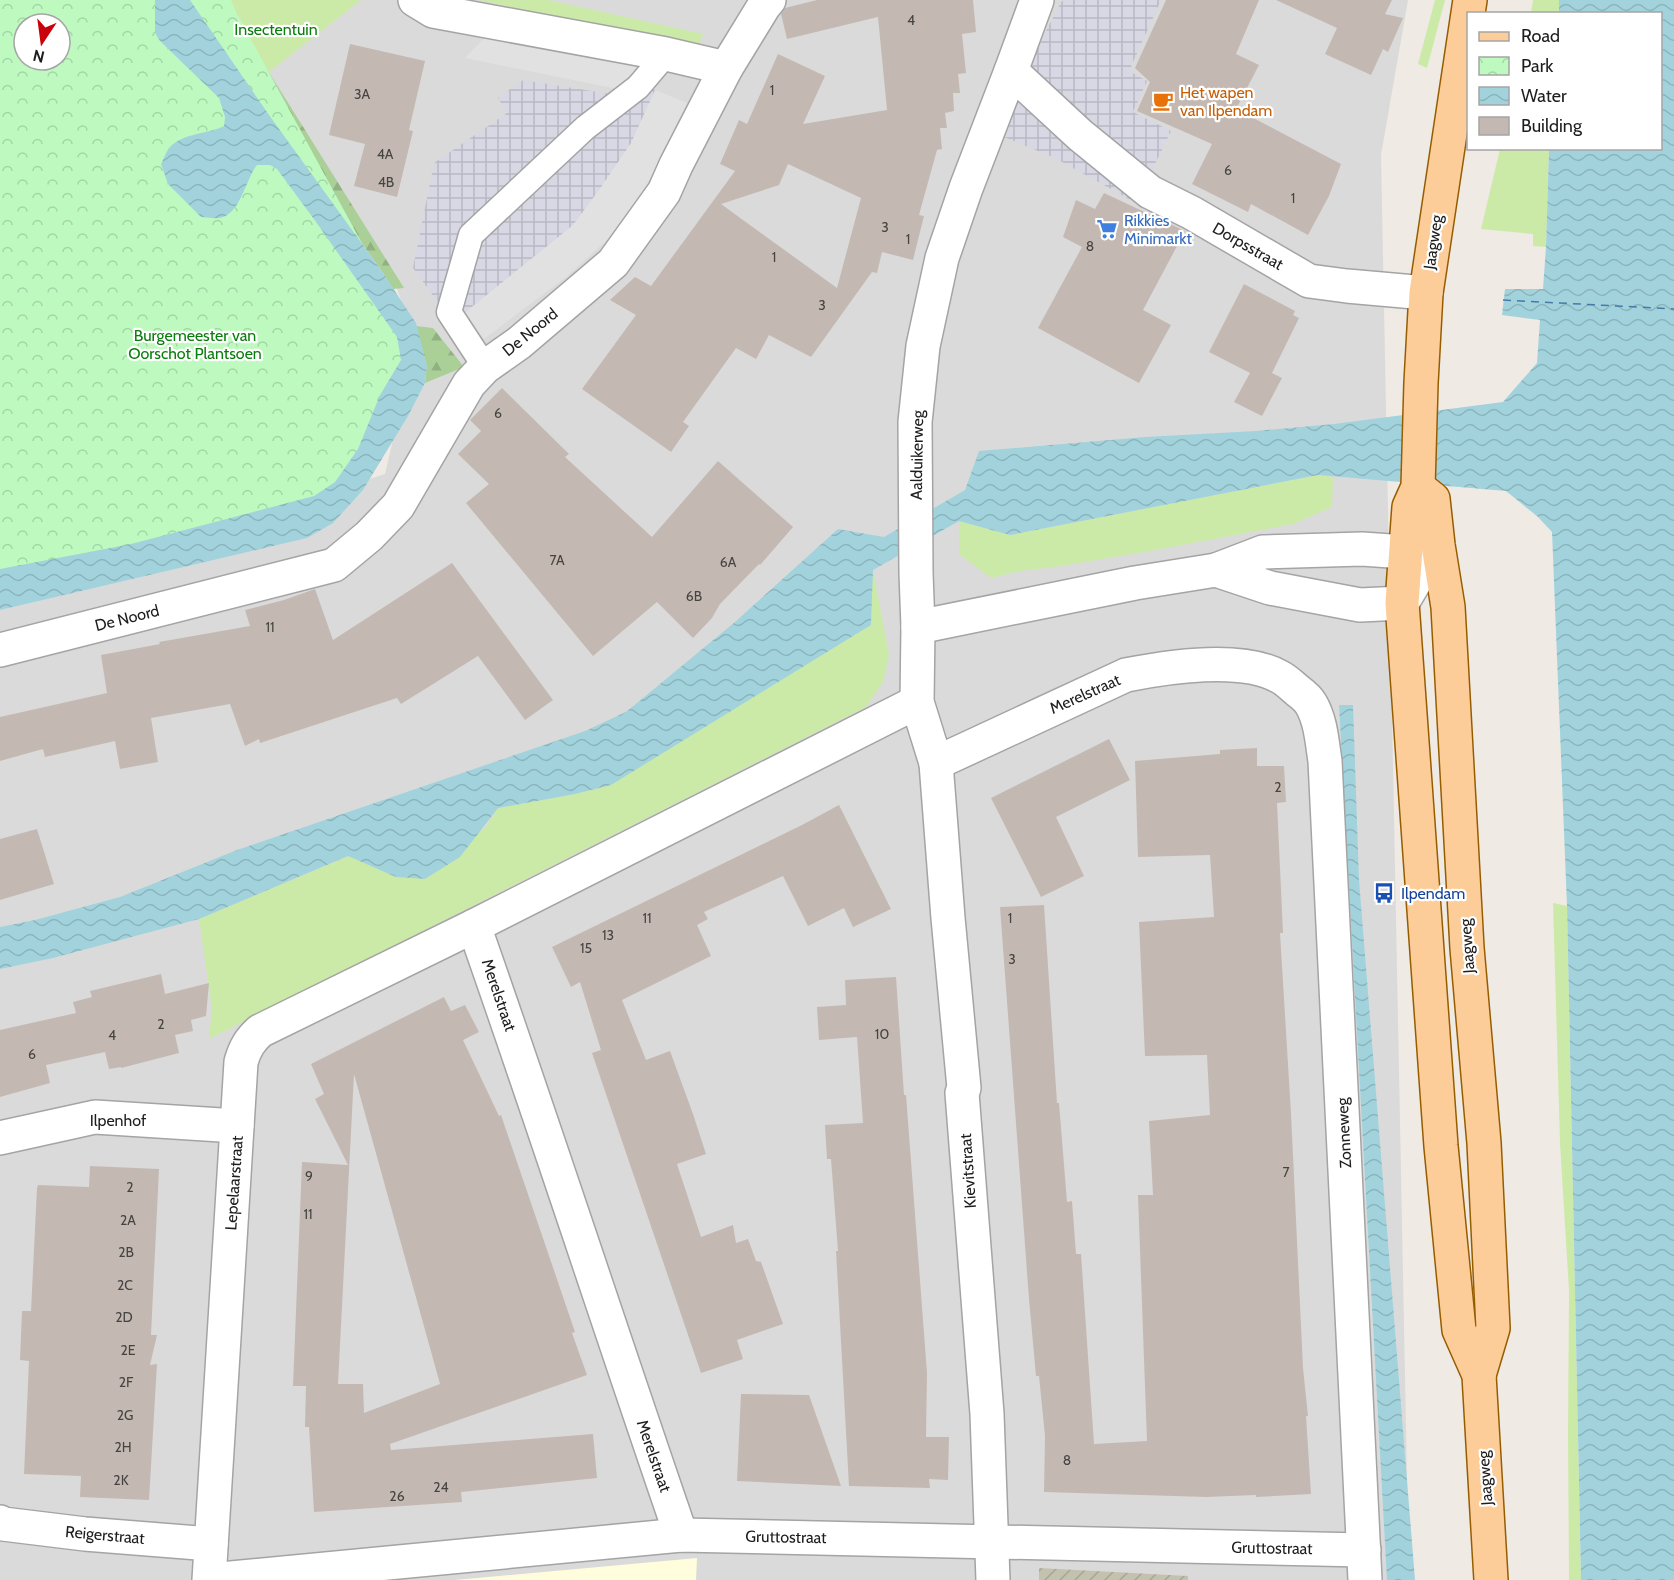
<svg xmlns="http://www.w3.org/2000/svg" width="1674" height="1580" viewBox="0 0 1674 1580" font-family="Cabin,sans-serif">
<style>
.residential{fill:#dbdada}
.education{fill:#fffddb}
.construction{fill:url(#construction-furrows)}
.grass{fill:#cceaa7}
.forest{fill:url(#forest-firs)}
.park{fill:url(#park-crowns);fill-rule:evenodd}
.parking{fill:#e1e1e1}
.plaza{fill:url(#plaza-grid)}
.water{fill:url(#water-waves)}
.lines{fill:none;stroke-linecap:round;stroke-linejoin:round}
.ferry{stroke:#457ba6;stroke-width:1.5;stroke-dasharray:8 6;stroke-linecap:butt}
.building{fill:#c3b9b2;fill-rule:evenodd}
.pedestrian-casing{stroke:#a4a4a4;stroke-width:27}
.minor-casing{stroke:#a4a4a4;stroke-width:36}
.primary-casing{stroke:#965d00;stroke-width:36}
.pedestrian{stroke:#fff;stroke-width:24}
.minor{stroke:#fff;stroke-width:33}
.primary{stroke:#fdcd99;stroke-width:33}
.labels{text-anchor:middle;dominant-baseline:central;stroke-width:4.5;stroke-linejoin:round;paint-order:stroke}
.number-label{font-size:14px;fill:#464442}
.park-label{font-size:16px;fill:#097d0d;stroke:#fff}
.food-label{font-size:16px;fill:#c56008;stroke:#fff;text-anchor:start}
.shop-label{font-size:16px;fill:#366cbe;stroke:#fff;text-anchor:start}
.street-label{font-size:16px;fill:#1d1d1d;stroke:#fff}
.transit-label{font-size:16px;fill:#164399;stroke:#fff;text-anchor:start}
</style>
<defs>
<pattern id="construction-furrows" width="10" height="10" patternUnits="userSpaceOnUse" patternTransform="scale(1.5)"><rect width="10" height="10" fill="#c3c2ae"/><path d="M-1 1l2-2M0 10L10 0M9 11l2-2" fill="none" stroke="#a7a695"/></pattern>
<pattern id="forest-firs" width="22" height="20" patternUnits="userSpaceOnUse" patternTransform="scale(1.5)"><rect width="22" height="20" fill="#aacf97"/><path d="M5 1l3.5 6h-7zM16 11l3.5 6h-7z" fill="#92b182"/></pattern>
<pattern id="park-crowns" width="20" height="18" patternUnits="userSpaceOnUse" patternTransform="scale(1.5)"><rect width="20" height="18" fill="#befac0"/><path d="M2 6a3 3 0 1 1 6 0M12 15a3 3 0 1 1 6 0" fill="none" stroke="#a3d6a5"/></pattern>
<pattern id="plaza-grid" width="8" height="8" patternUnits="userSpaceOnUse" patternTransform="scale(1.5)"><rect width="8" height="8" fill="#d7d8e4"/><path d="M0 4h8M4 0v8" fill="none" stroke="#b8b9c3"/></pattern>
<pattern id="water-waves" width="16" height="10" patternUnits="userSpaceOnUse" patternTransform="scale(1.5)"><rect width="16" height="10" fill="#a2d3dd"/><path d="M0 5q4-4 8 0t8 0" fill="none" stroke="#8bb5bd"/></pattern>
</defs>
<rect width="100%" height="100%" fill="#efeae3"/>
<polygon class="residential" points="221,0 1408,0 1381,155 1409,1580 0,1580 0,598 385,474 415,344 397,288"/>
<polygon class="education" points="697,1558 696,1580 455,1580"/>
<polygon class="construction" points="1039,1568 1188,1576 1188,1580 1039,1580"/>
<g class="grass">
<polygon points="223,0 361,0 269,72"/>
<polygon points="479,0 548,0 703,34 697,49"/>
<polygon points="1435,0 1445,0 1427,68 1418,64"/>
<polygon points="1533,0 1559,0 1559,13 1531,13"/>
<polygon points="1500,149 1549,149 1546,247 1533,246 1533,234 1481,229"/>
<polygon points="1318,475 1333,477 1332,507 1293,524 1150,551 1055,567 1019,571 991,578 959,554 959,521 1010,535"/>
<polygon points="873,570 889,655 883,682 866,707 209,1039 212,1008 199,919 349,856 396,877 485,828 498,808 575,794 611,785"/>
<polygon points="1553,903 1567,906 1581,1580 1569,1580 1568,1433 1569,1290 1560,1143"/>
</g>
<g class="forest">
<polygon points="221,0 270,74 404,288 393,289 381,270 269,115"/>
<polygon points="416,326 433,328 464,367 425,383 427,366"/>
</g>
<path class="park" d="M0 0H231L236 12 413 337 333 514 0 591ZM24 24H60V60H24Z"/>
<g class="parking">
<polygon points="489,33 642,63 617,89 465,58"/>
<polygon points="655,90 687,103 665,151 640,197 608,239 566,277 484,339 463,314 573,225 631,143"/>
</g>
<g class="plaza">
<polygon points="1064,0 1161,0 1129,71 1147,81 1133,112 1171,131 1136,203 1055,158 999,135 1042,39 1061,2"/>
<polygon points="523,80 617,95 638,87 655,90 631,143 599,190 573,225 463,314 437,301 413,268 434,163 507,113 498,98"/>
</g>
<g class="water">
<path d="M155 0H190L269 115 381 270 416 323 427 366 425 383 408 416 363 490 333 523 307 538 0 610V569L131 544 314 496 335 482 358 449 380 395 401 360 397 337 316 222 277 169 270 165H257C246 179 240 215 220 218 214 219 207 217 201 217L168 184 161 164C164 159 166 151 170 147 183 133 208 134 224 126L225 117 219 98 160 41 155 33Z"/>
<polygon points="1559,0 1674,0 1674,1580 1581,1580 1567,906 1552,532 1538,517 1506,491 1318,475 1010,535 959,521 873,570 871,625 611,785 575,794 498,808 460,857 425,879 396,877 348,856 199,919 53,958 0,969 0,927 35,920 120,897 237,850 585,731 626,712 735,622 838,529 884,537 965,490 979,451 1145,437 1256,431 1334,424 1503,402 1537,363 1540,320 1502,315 1505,289 1543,289 1546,247 1549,149 1660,148 1660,14 1559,13"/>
<polygon points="1339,705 1353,705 1359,880 1415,1580 1387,1580"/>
</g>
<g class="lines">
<polyline class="ferry" points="1503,300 1674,309"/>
</g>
<g class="building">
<path d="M817 0H973L976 32 962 34 966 73 958 74 960 93H953L954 111 945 113 947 128H940L942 149 937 150 919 215 924 216 913 260 882 252 877 273 872 272 811 357 769 335 756 359 736 348 683 422 689 426 671 452 582 389 636 315 610 300 635 277 651 286 735 171 720 164 739 120 747 124 778 54 825 76 803 124 887 110 878 17 787 39 781 14 785 8ZM788 164 861 198 837 288 721 204 779 185Z"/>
<polygon points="1166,0 1259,0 1236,54 1259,65 1236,109 1341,164 1329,196 1308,235 1251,204 1248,212 1192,184 1212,144 1137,111 1150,82 1135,68"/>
<polygon points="1276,0 1392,0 1385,14 1403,18 1388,52 1383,49 1371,75 1325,54 1337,28"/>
<polygon points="350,44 425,61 409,130 413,131 397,197 354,186 365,144 329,135"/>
<polygon points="1104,193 1185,231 1143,310 1171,325 1139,383 1038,328 1082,247 1063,237 1076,200 1095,209"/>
<polygon points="1244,284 1295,311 1293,315 1299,318 1272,373 1282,378 1262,416 1234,402 1250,373 1209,352"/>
<polygon points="502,388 569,454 565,457 652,537 718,461 793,527 760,565 759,564 720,604 712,618 693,638 657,602 593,656 466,503 489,484 458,454 481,431 470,420"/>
<polygon points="452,563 553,700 525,720 478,656 401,704 397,698 260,743 259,739 245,746 230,704 151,718 158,762 120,769 115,741 45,757 43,749 0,761 0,717 107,693 101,655 160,644 159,642 250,626 245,610 284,600 315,589 333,640"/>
<polygon points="1109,739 1130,780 1056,817 1084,876 1041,897 991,798"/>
<polygon points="1257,748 1257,766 1284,766 1286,802 1277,803 1283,933 1280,933 1291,1113 1303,1368 1308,1416 1306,1416 1311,1494 1256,1497 1256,1495 1206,1497 1044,1492 1045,1436 1039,1376 1036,1376 1029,1299 1000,907 1044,905 1057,1103 1059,1103 1067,1202 1072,1201 1076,1254 1081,1254 1094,1444 1147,1441 1138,1195 1153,1195 1149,1121 1210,1115 1207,1055 1145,1056 1139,922 1214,917 1210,855 1138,857 1135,761 1220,754 1220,750"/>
<polygon points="839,805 891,909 853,927 844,908 808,926 783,876 704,912 708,919 697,925 711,956 622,1000 646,1060 670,1051 693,1114 706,1154 677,1164 701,1237 733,1225 736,1243 748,1239 756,1261 761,1262 783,1324 737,1340 743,1359 701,1373 592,1053 601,1050 580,982 571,987 552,947 802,825"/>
<polygon points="37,829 54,884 0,900 0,839"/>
<polygon points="161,974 165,994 209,983 206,1016 191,1020 193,1031 175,1035 179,1053 121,1068 121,1067 109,1069 105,1052 46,1065 50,1083 0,1097 0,1030 76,1013 73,1002 92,997 90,991"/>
<polygon points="896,977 904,1095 906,1095 927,1373 926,1437 949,1437 948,1480 929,1479 930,1488 849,1486 836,1251 838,1251 831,1159 827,1159 825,1125 863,1123 857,1037 819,1040 817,1007 846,1005 845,980"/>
<path d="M444 997 451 1011 465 1005 479 1032 463 1040 499 1116 501 1115 575 1332 572 1333 587 1375 390 1444 391 1450 593 1434 597 1478 461 1492 462 1502 314 1512 309 1427H305L306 1386H293L302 1162 348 1165 315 1099 324 1094 311 1064ZM354 1074 440 1384 364 1413 363 1384H338Z"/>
<polygon points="90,1166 159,1169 151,1335 157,1335 150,1365 157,1364 149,1500 80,1497 81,1476 24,1474 29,1361 20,1360 22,1311 31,1311 37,1188 38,1185 89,1187"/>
<polygon points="741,1394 809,1395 841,1486 737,1481"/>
</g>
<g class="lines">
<g class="pedestrian-casing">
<polyline id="pedestrian" points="485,367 449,312 471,235 585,128 638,87 666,54"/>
</g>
<g class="minor-casing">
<g id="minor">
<polyline points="415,0 433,11 666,54 726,68"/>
<path d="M1037 0 1011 71 966 188 942 258 923 346 915 422 916 573 918 627 917 702 936 763 1126 675C1166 667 1242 655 1280 677 1286 680 1292 686 1298 691 1302 694 1308 699 1311 704 1321 721 1322 742 1325 761L1365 1580"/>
<polyline points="1011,71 1080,135 1150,192 1192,213 1309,281 1347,286 1426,293"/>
<polyline points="1216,570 1270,588 1360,605 1402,603 1417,578"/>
<polyline points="918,627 1135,583 1216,570 1263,552 1362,549 1405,552 1435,546"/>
<polyline points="0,650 334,565 369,536 398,506 469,384 485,367 519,343 613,263 664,192 676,165 726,68 764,6 769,0"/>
<polyline points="936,763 948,918 964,1088 962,1093 987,1414 993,1580"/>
<path d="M474 926C545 1128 611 1332 681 1535"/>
<polyline points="0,1138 95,1117 237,1126"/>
<polyline points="0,1522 3,1524 85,1534 211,1544"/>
<path d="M209 1580 241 1062C245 1048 250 1040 260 1031L474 926 917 702"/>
<polyline points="210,1580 681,1535 1364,1550"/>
</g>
</g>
<g class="primary-casing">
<g id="primary">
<polyline points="1470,0 1426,293 1421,383 1418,487 1409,507 1402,603 1441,1146 1459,1330 1479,1375 1491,1580"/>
<polyline points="1418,487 1433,499 1438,545 1448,607 1467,948 1484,1143 1493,1328 1479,1375"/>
</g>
</g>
<use href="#pedestrian" class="pedestrian"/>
<use href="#minor" class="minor"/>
<use href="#primary" class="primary"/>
</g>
<defs>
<g id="cafe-bare" transform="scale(1.62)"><path d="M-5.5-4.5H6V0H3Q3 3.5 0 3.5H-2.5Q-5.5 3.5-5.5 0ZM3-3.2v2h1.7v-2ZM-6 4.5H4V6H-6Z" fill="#e8710a" stroke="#fff" stroke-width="2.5" paint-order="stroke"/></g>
<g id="supermarket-bare" transform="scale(1.62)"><path d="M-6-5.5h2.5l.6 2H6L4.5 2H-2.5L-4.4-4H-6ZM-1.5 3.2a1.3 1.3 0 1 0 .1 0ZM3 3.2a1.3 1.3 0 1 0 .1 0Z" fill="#3f7fe0" stroke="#fff" stroke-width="2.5" paint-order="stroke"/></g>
<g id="bus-bare" transform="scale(1.62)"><path d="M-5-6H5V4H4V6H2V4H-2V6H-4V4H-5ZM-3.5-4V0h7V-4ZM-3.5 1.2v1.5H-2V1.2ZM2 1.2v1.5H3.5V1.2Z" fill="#1a4fb4" stroke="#fff" stroke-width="2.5" paint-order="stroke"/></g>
</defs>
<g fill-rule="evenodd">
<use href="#cafe-bare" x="1163" y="101"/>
<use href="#supermarket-bare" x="1107" y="229"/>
<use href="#bus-bare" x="1384" y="893"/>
</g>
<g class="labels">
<g class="number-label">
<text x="911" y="20">4</text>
<text x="772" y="90">1</text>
<text x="362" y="94">3A</text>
<text x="385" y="154">4A</text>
<text x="1228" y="170">6</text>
<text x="386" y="182">4B</text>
<text x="1293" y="198">1</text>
<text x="885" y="227">3</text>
<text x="908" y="239">1</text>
<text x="1090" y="246">8</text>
<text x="774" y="257">1</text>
<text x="822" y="305">3</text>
<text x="498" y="413">6</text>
<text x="557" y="560">7A</text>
<text x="728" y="562">6A</text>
<text x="694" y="596">6B</text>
<text x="270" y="627">11</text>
<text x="1278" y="787">2</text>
<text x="647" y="918">11</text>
<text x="1010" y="918">1</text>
<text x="608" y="935">13</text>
<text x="586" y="948">15</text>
<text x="1012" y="959">3</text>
<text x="161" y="1024">2</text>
<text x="882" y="1034">10</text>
<text x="112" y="1035">4</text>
<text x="32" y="1054">6</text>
<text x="1286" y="1172">7</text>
<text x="309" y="1176">9</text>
<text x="130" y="1187">2</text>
<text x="308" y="1214">11</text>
<text x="128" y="1220">2A</text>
<text x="126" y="1252">2B</text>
<text x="125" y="1285">2C</text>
<text x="124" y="1317">2D</text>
<text x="128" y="1350">2E</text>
<text x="126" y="1382">2F</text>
<text x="125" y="1415">2G</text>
<text x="123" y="1447">2H</text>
<text x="1067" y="1460">8</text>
<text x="121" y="1480">2K</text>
<text x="441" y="1487">24</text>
<text x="397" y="1496">26</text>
</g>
<g class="park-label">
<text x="276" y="29">Insectentuin</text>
<text x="195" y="335">Burgemeester van<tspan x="195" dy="18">Oorschot Plantsoen</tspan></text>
</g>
<g class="food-label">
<text x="1180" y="92">Het wapen<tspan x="1180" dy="18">van Ilpendam</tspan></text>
</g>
<g class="shop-label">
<text x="1124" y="220">Rikkies<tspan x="1124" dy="18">Minimarkt</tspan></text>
</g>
<g class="street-label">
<text transform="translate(1433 242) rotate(-82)">Jaagweg</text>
<text transform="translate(1248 246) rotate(30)">Dorpsstraat</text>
<text transform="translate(530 332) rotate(-39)">De Noord</text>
<text transform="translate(917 455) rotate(-89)">Aalduikerweg</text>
<text transform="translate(127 618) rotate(-14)">De Noord</text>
<text transform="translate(1085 694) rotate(-24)">Merelstraat</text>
<text transform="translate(1467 946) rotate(-94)">Jaagweg</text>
<text transform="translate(499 995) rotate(71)">Merelstraat</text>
<text x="118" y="1120">Ilpenhof</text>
<text transform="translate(1344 1133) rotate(-93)">Zonneweg</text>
<text transform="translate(968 1171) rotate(-94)">Kievitstraat</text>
<text transform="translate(234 1183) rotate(-86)">Lepelaarstraat</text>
<text transform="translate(654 1456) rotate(71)">Merelstraat</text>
<text transform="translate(1485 1478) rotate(-94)">Jaagweg</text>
<text transform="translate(105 1535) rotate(5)">Reigerstraat</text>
<text transform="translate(786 1537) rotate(1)">Gruttostraat</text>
<text transform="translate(1272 1548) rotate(1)">Gruttostraat</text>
</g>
<g class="transit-label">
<text x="1401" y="893">Ilpendam</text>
</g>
</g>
<rect x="1467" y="12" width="195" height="138" fill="#ffffff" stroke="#a5a5a5" stroke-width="1.5"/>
<rect x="1479" y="32" width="30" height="9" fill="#fdcd99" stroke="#a5a5a5" stroke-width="1.5"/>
<text x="1521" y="42" font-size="18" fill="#1d1d1d">Road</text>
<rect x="1479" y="57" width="30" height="18" fill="url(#park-crowns)" stroke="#a5a5a5" stroke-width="1.5"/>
<text x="1521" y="72" font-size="18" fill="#1d1d1d">Park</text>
<rect x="1479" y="87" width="30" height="18" fill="url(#water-waves)" stroke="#a5a5a5" stroke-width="1.5"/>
<text x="1521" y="102" font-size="18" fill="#1d1d1d">Water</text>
<rect x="1479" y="117" width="30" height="18" fill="#c3b9b2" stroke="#a5a5a5" stroke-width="1.5"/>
<text x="1521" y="132" font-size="18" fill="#1d1d1d">Building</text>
<g transform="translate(42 42) rotate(193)"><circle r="28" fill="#ffffff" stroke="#a5a5a5" stroke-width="1.5"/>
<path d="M0-4.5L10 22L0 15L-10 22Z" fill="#ca000b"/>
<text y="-9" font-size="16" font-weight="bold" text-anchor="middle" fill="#1d1d1d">N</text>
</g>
</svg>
